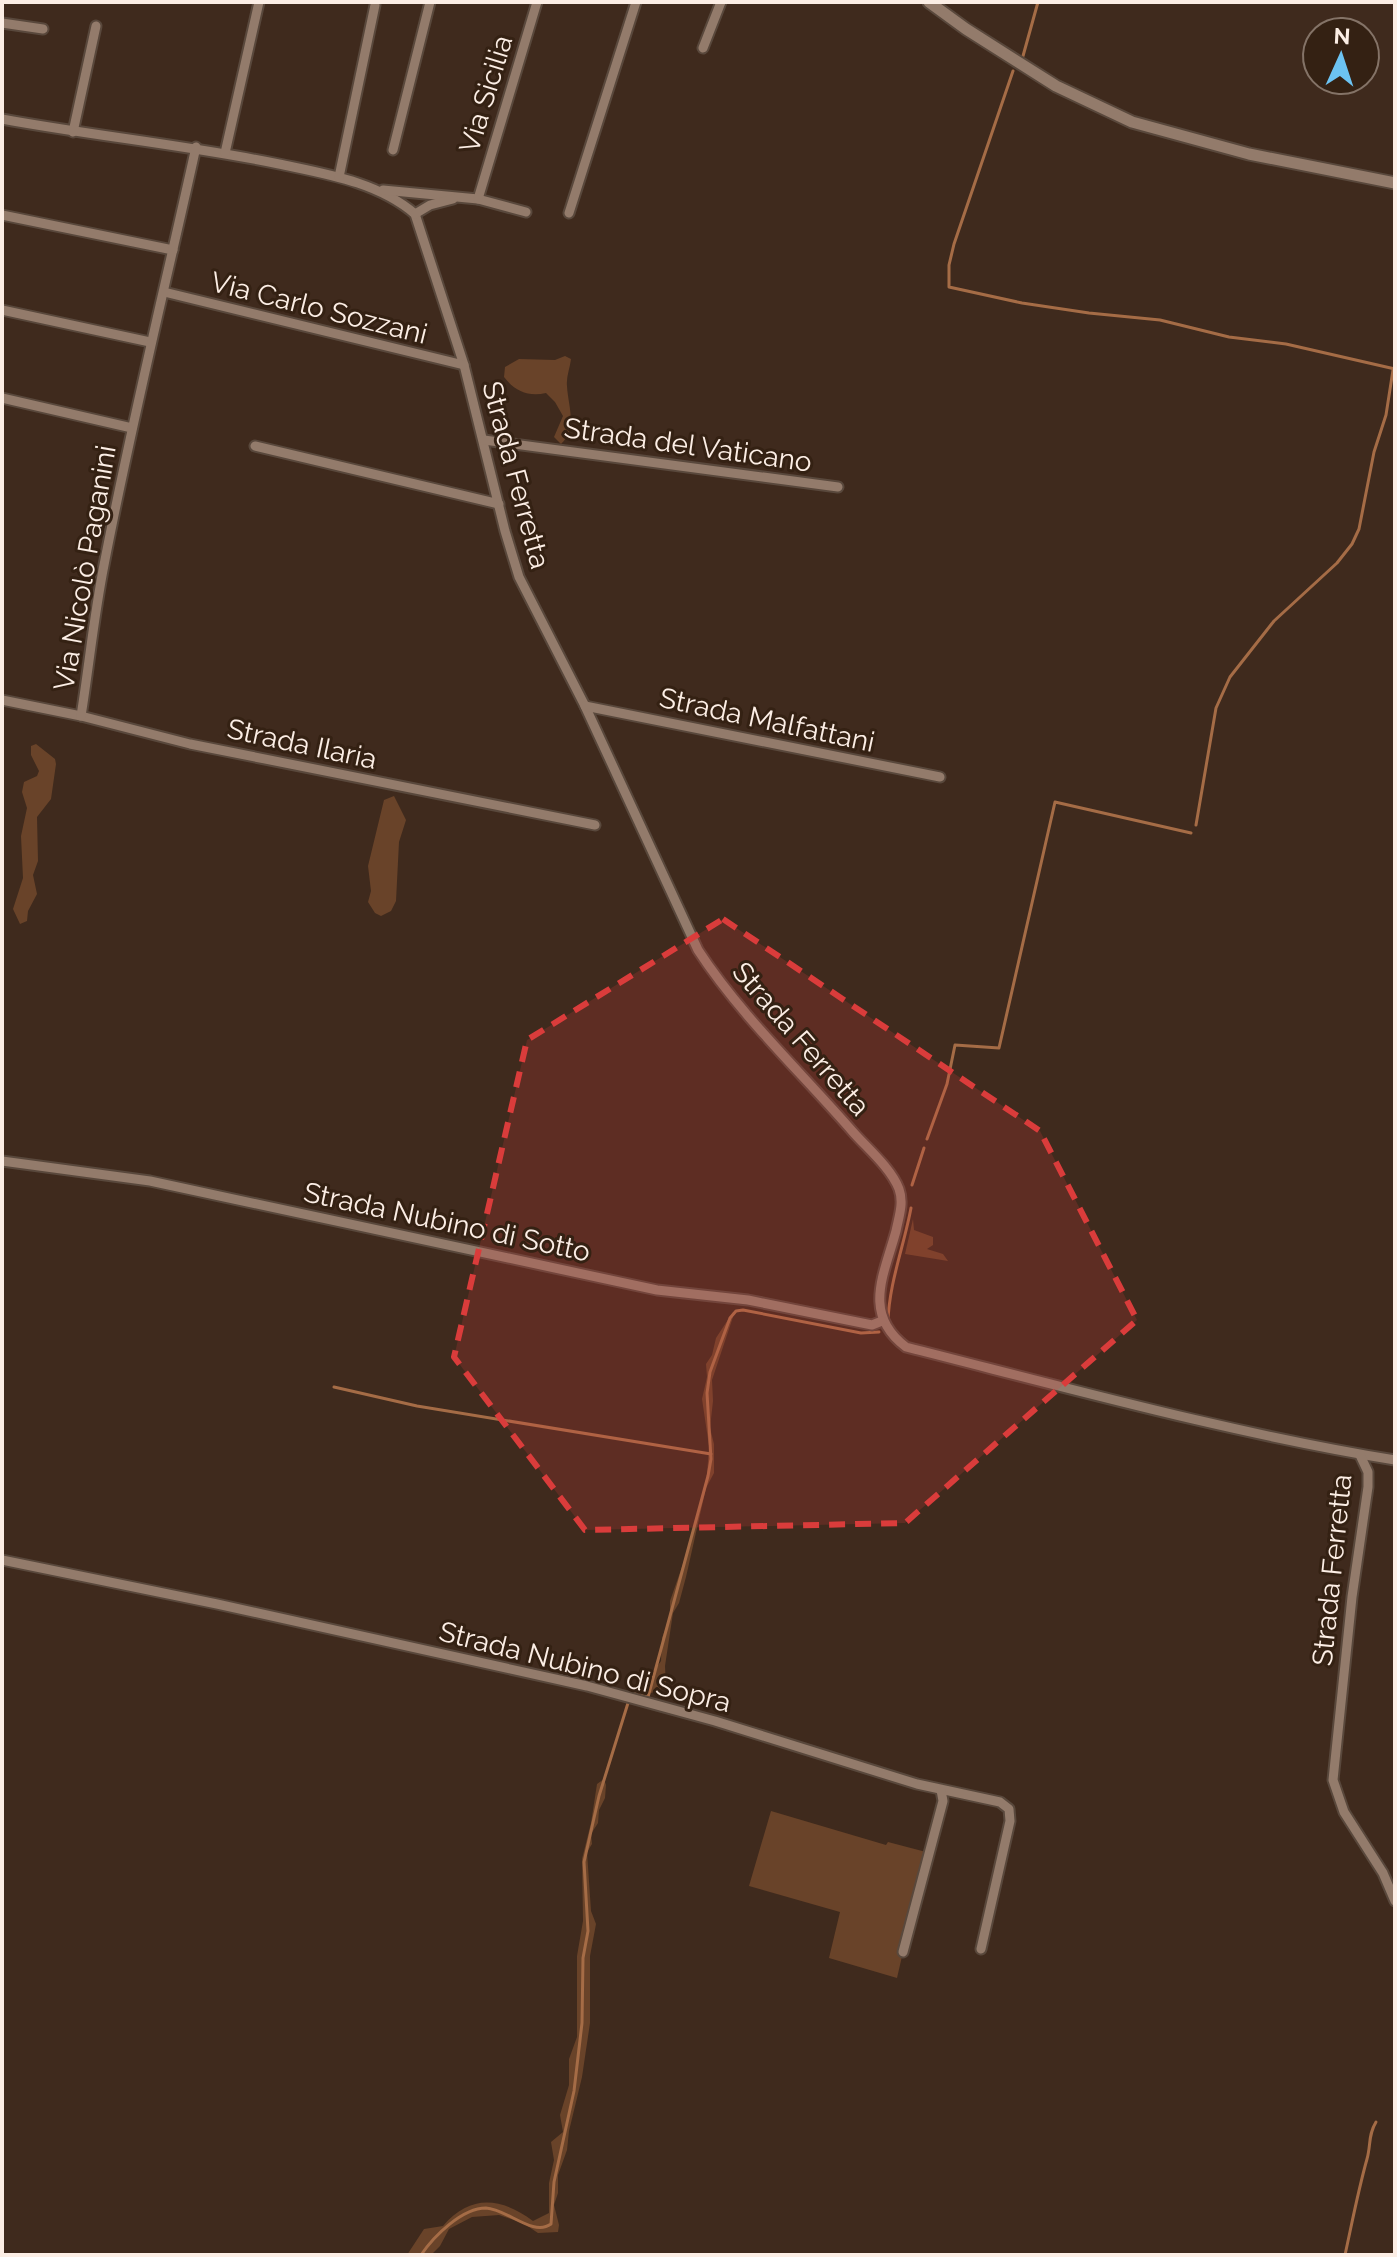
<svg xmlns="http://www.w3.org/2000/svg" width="1397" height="2257" viewBox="0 0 1397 2257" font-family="Raleway,sans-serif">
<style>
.green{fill:#694329}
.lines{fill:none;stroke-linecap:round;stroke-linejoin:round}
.stream{stroke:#a56c46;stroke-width:3}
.minor-casing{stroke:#59483c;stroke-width:13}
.tertiary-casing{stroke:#59483c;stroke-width:15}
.minor{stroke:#937b6b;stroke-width:9}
.tertiary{stroke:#937b6b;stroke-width:11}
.marked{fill:#da3c3b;fill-opacity:0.2;stroke:#da3c3b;stroke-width:6;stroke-dasharray:16 10;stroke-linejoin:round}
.labels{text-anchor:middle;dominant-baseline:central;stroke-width:6;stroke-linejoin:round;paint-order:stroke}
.street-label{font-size:28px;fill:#fceee5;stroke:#342113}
</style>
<rect width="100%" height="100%" fill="#3f2a1d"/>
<g class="green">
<path d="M565 356 571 359C570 368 566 377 567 386 568 406 578 428 561 444L554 437 563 416 555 402 546 393C528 397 515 391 504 377L505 367 519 359 555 360Z"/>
<polygon points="36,744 55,759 56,764 51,799 37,817 38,861 33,875 37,894 28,911 27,921 20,924 13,909 23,878 21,836 27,808 22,792 24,782 37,776 39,771 31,755 31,746"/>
<polygon points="394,796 406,820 399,842 396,901 391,911 381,916 375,913 368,902 371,891 368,866 384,800"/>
<polygon points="913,1219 914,1230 933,1237 933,1245 927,1249 943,1254 948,1261 905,1254"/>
<polygon points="733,1312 733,1317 712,1380 713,1401 710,1428 714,1444 714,1473 706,1488 686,1577 679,1603 673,1613 665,1666 666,1687 651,1693 645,1684 661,1661 662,1638 670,1617 670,1601 690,1544 707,1475 709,1446 702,1399 707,1377 706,1364 712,1355 716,1338"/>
<path d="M604 1779 606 1785 605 1798 599 1810 598 1823 591 1834 592 1844 587 1852 591 1911 596 1924 590 1956V2023L582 2077 569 2131 567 2150 558 2175V2193L554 2205 559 2225 558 2232 538 2233 523 2223 499 2215 472 2217 449 2229 440 2246 431 2255H407L424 2229 443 2226C470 2194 501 2197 533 2221L549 2213V2183L554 2160 551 2142 563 2132 560 2115 569 2085V2059L577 2037V1956L583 1921 582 1859 591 1823 597 1784Z"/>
<polygon points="771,1811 886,1845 888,1842 926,1852 897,1978 829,1958 840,1912 749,1886"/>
</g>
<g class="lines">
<g class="stream">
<polyline points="1023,56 1038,2"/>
<polyline points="1013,71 954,244 949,265 949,287 1022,303 1089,313 1160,320 1229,337 1286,344 1395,369"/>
<polyline points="1196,825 1216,708 1230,677 1274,621 1337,563 1352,544 1359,529 1374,452 1386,415 1393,370"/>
<polyline points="927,1139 947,1084 955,1045 999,1048 1055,802 1191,833"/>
<polyline points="912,1185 924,1148"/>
<path d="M888 1322C889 1283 904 1246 911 1208"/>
<polyline points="334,1387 417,1406 711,1454"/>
<polyline points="630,1693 648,1697 708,1476 711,1459 707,1393 710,1372 730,1318 736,1311 743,1310 861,1333 879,1332"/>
<path d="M421 2255C434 2236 462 2208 486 2208 507 2209 533 2237 551 2224L554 2182 574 2091 582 2023 583 1958 588 1931 584 1862 599 1796 628 1703"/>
<path d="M1345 2255C1352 2223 1358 2191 1367 2159 1371 2145 1368 2135 1376 2122"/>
</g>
<g class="minor-casing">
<g id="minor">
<polyline points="2,23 43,29"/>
<polyline points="703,48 721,2"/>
<path d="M2 119C94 136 187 145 279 164 326 174 378 182 415 214L464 365 505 531 519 577 585 706 698 950C741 1016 801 1072 853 1132 867 1148 891 1168 899 1189 904 1203 899 1216 896 1231 884 1275 862 1314 906 1347 1068 1388 1230 1433 1395 1460"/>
<polyline points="73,132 96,26"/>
<polyline points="393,150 430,2"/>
<polyline points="225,153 259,2"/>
<polyline points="339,177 375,5"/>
<polyline points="383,190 478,199 526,212"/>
<polyline points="478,199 537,2"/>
<polyline points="569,213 636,2"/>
<polyline points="415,214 430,205 453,199"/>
<polyline points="2,215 173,250"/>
<polyline points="164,292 464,365"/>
<polyline points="2,310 150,342"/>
<polyline points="2,398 132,428"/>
<polyline points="484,440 838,487"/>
<polyline points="255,446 499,504"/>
<polyline points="2,700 81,716 190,744 595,825"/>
<polyline points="585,706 940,777"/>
<path d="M81 716C89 666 94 615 104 565 131 425 165 287 196 147"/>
<polyline points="2,1161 150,1181 657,1290 748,1300 872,1325 882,1321"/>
<polyline points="1360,1455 1368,1472 1368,1487 1352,1597 1333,1780 1344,1812 1383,1873 1395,1901"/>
<polyline points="2,1560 217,1604 587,1686 715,1721 917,1784 1000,1802 1009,1809 1010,1821 981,1949"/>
<polyline points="903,1952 943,1801 941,1790"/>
</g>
</g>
<g class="tertiary-casing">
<polyline id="tertiary" points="929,2 966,29 1056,86 1132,122 1249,154 1395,183"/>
</g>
<use href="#minor" class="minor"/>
<use href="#tertiary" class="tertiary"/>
</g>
<path class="marked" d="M723 919 1040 1131 1137 1320 905 1523 585 1530 454 1357 527 1040Z"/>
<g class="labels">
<g class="street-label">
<text transform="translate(486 94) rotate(-73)">Via Sicilia</text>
<text transform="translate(319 308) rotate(14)">Via Carlo Sozzani</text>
<text transform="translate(688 445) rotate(8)">Strada del Vaticano</text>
<text transform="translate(516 475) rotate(75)">Strada Ferretta</text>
<text transform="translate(85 568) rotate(-80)">Via Nicolò Paganini</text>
<text transform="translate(767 720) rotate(12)">Strada Malfattani</text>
<text transform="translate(302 744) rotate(12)">Strada Ilaria</text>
<text transform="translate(801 1039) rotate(49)">Strada Ferretta</text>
<text transform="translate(447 1222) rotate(12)">Strada Nubino di Sotto</text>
<text transform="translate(1332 1570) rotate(-84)">Strada Ferretta</text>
<text transform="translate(585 1667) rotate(14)">Strada Nubino di Sopra</text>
</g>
</g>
<rect width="1397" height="2257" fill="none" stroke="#fceee5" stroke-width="8"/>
<g transform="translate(1341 56) rotate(3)"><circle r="38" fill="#342113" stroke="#847367" stroke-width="2"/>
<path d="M0-6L14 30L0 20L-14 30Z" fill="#6cc3f2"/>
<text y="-12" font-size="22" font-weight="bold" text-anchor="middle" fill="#fceee5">N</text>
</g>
</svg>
